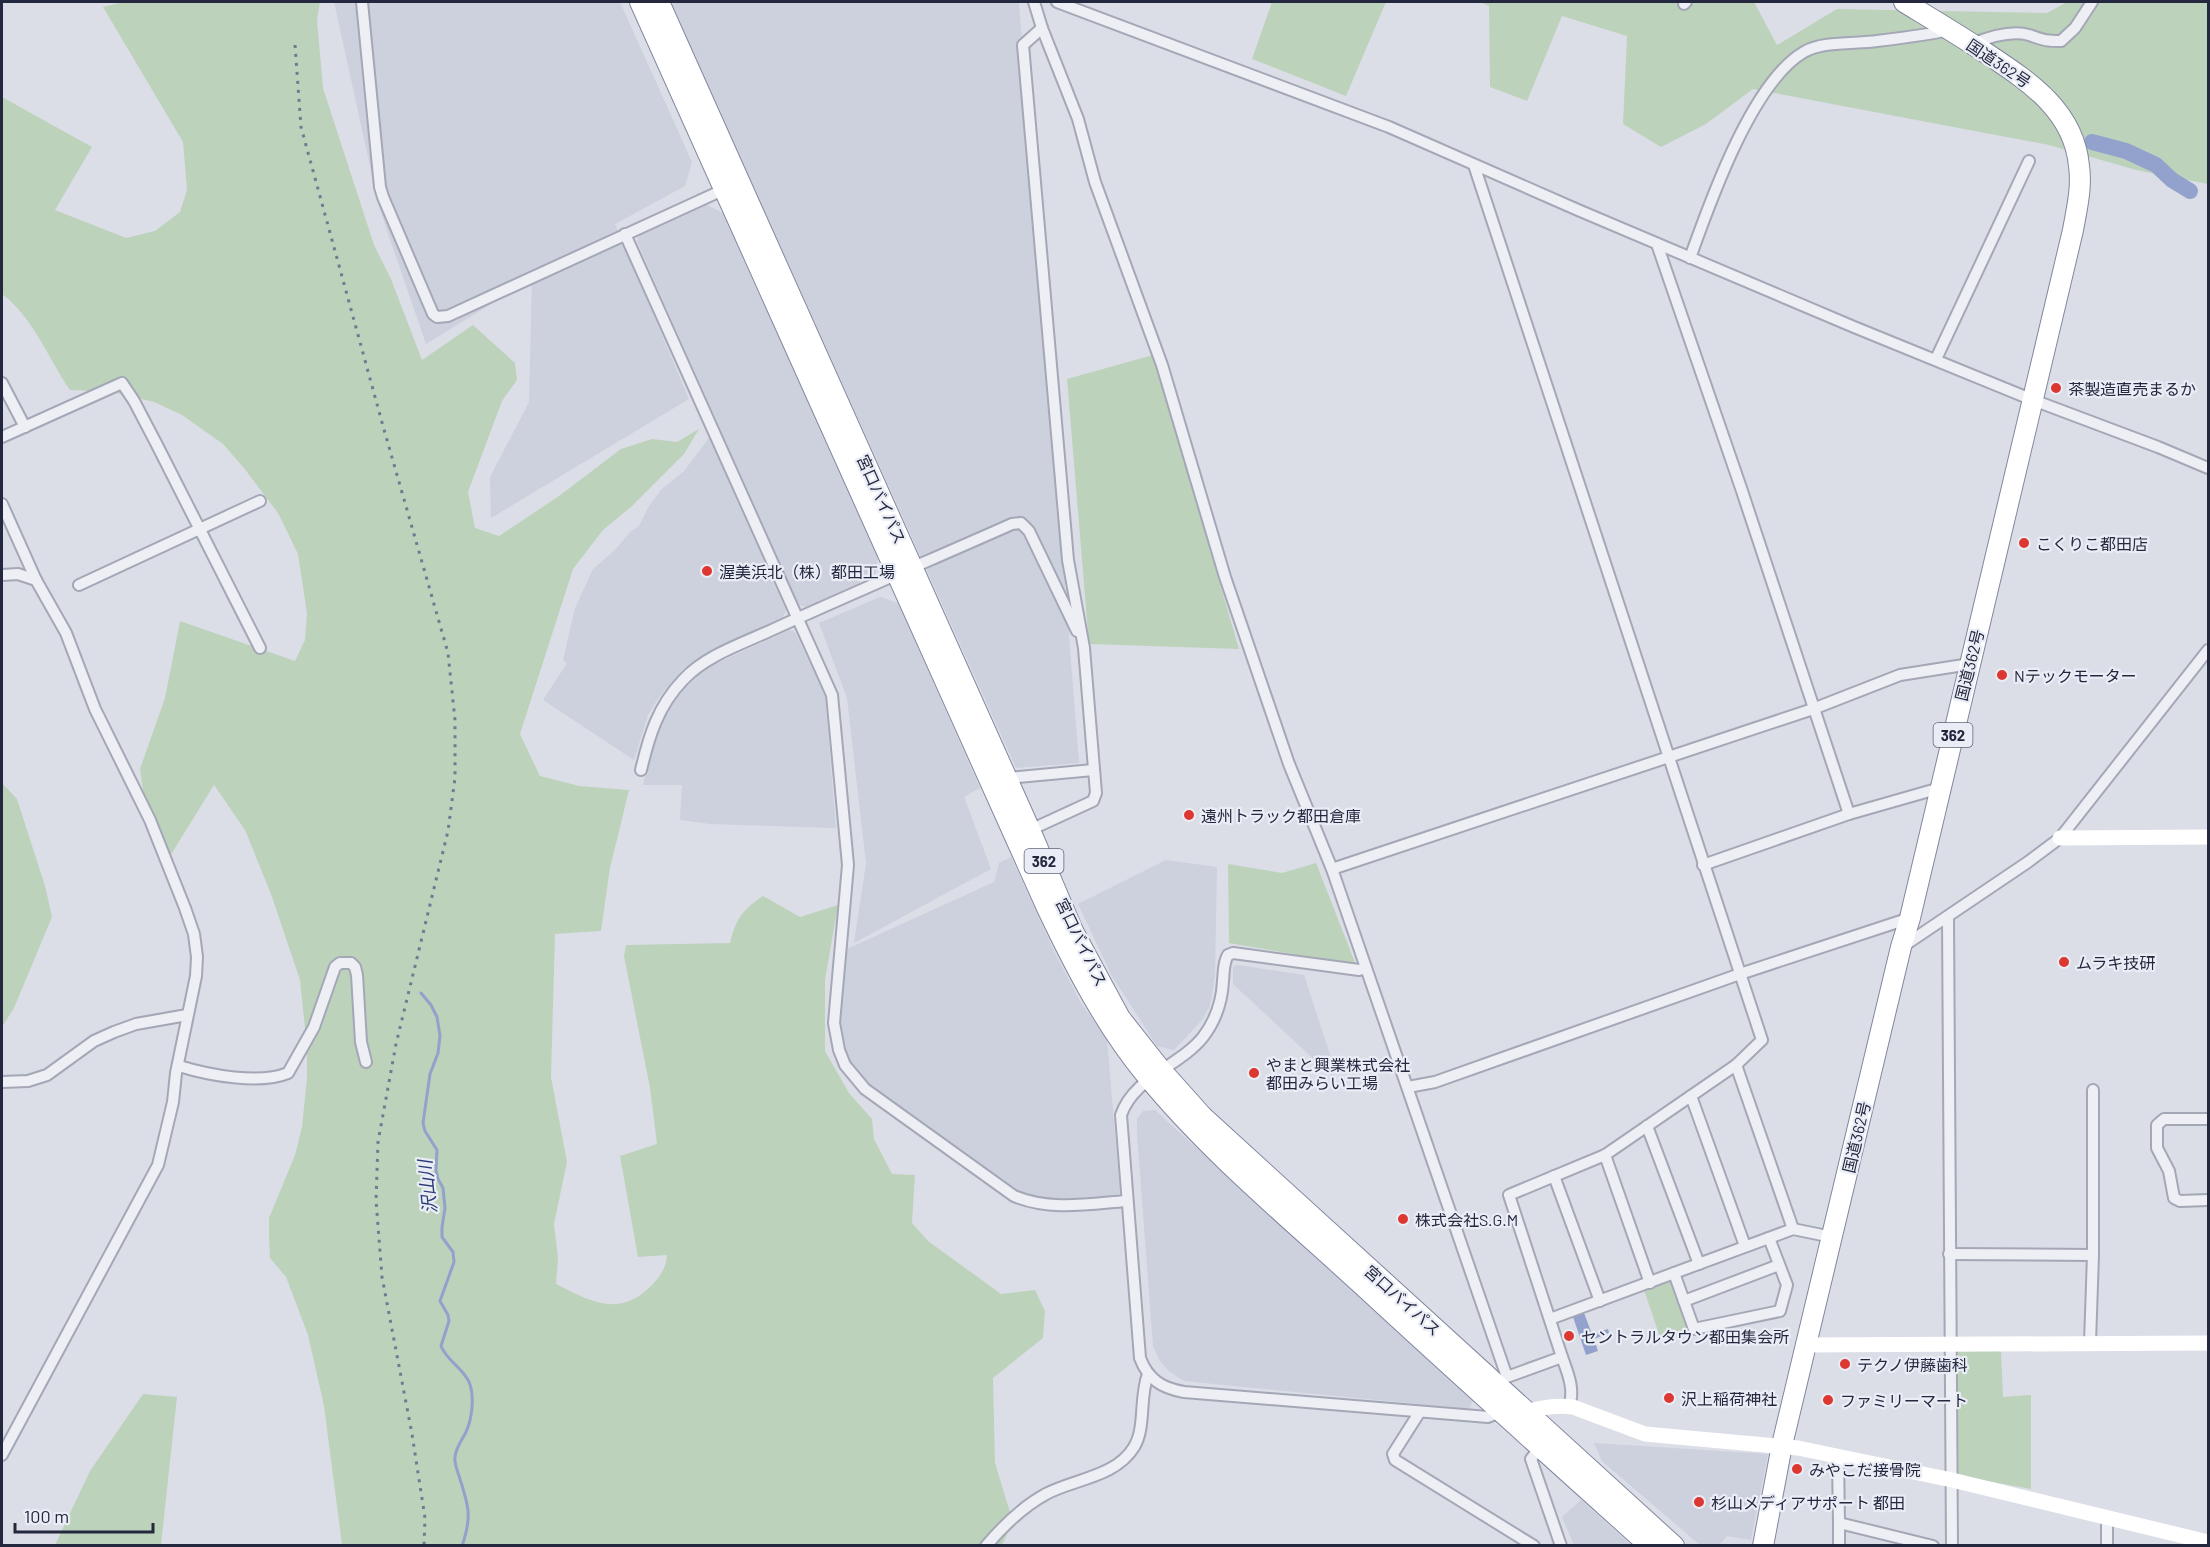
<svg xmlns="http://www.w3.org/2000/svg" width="2210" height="1547" viewBox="0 0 2210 1547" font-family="Barlow,'Noto Sans JP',sans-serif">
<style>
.built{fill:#cdd0dd}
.green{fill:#bdd2bb}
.water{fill:#92a2cc}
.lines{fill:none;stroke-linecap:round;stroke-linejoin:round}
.stream{stroke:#92a2cc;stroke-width:3}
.river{stroke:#92a2cc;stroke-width:16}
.street-casing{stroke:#a4a7b5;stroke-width:14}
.highway-casing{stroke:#81879f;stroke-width:22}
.street{stroke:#eeeff5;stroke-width:10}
.secondary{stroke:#fff;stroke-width:15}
.highway{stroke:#fff;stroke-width:20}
.rail{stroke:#737992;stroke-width:3;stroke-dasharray:3 6;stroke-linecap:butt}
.poi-dot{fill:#dc3831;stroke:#eaedf5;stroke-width:2}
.labels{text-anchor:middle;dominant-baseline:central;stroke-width:4.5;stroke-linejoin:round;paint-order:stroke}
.shield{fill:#eaedf5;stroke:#5f6376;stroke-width:1.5}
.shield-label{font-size:15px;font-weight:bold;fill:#24283f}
.street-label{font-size:16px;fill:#24283f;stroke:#eaedf5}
.poi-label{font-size:16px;fill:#24283f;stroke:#eaedf5;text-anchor:start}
.water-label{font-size:18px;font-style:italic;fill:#2a3d77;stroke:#eaedf5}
</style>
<rect width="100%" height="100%" fill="#dbdee7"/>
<g class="built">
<polygon points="334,2 620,2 692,162 685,186 615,224 689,399 491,518 490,477 529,402 532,279 426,344 379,207"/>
<polygon points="670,2 1014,2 1019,3 1079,763 1016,768"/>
<polygon points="707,205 725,214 878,557 875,576 806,607 799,605 637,242 639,236"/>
<polygon points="709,438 786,611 783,617 695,660 682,670 659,697 648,715 634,760 543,700 567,663 563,660 575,608 593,569 616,549 630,532 639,526 649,506 661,490 684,471"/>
<polygon points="880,597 898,603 980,788 964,797 991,869 854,943 866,863 847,698 819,623"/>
<polygon points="790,630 795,632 825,696 836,828 710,824 680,820 682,785 643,785 655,736 665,714 682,691 699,675 715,664"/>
<polygon points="1011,857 1056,955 1081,1003 1107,1039 1120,1193 1116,1197 1055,1201 1030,1197 1010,1189 866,1086 846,1057 838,1028 842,975 847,949 994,882 999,863"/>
<polygon points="1166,860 1217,867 1215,974 1212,996 1209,1008 1202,1020 1174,1050 1157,1046 1112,976 1078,904"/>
<polygon points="1238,965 1304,975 1335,1070 1332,1076 1233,984 1233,967"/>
<polygon points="1155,1110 1473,1400 1469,1409 1184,1381 1170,1372 1160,1361 1153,1346 1137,1133 1137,1119 1143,1111"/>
<polygon points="1594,1443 1768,1454 1751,1540 1727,1536 1719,1545 1700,1545 1602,1461"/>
<polygon points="1581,1500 1631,1545 1574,1545 1562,1517"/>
</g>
<g class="green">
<path d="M124 2H320L317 20 323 88 374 245 391 279 422 360 473 325 515 363 517 380 502 401 468 492 475 528 499 536 559 496 621 449 652 439 677 442 699 429 684 454 632 506 603 530 573 569 520 734 540 776 579 786 629 790 610 868 601 931 555 934 551 1077 567 1162 554 1224 558 1258 556 1284C590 1301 618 1318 650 1287 659 1278 666 1269 667 1255L638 1257 620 1156 657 1144 650 1088 624 956 626 945 730 943C736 919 742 910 763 896L800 917 838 905 825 980V1051L849 1093 872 1119 874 1139 892 1174 915 1175 912 1223 928 1241 1001 1294 1035 1290 1045 1311 1043 1338 993 1378 995 1463 1013 1522 1002 1545H342L324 1406 308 1335 286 1277 270 1258 269 1236V1218L295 1155 302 1127 307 1078V1048L300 980 271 894 245 830 214 785 167 861 147 821 140 769 165 698 180 621 295 661 305 640 307 613 298 554 278 513 244 468 223 444 182 415 154 402 113 392 70 390C48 358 33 317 2 294V97L92 147 55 210 126 238 155 231 180 212 187 190 183 142 103 7Z"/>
<polygon points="1272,2 1386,2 1346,96 1252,59"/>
<polygon points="1480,2 1754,2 1777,45 1837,9 2047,13 2067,2 2208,2 2208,184 2136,170 2049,145 1753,89 1706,124 1661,147 1623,124 1627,36 1562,16 1527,101 1490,87 1489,6"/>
<polygon points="1153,355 1239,649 1089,644 1067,379"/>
<polygon points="2,783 17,799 45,886 52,917 14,1008 2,1027"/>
<polygon points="1316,863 1356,965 1229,943 1228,864 1282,873"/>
<polygon points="1672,1280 1690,1333 1661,1340 1644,1290"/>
<polygon points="1956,1351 2001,1351 2003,1397 2031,1395 2031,1489 1960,1476 1956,1471"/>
<polygon points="143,1394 177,1397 161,1545 55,1545 90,1471"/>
</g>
<polygon class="water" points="1584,1313 1592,1334 1608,1329 1609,1333 1594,1339 1598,1351 1586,1355 1573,1317"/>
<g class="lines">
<path class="stream" d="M421 993 431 1005 437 1017 440 1036 438 1053 430 1074 423 1123 425 1131 437 1150 436 1170 438 1179 443 1188 445 1208 442 1227V1237L453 1252 454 1262 440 1301 448 1315 449 1321 441 1346C447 1361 463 1368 469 1382 475 1396 472 1419 466 1432 462 1440 456 1447 455 1457 454 1464 458 1472 460 1479 469 1507 472 1517 462 1546"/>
<polyline class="river" points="2092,142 2126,151 2156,165 2172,180 2190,191"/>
<g class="street-casing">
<g id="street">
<polyline points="362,2 380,187 383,197 433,314 437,317 448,316 725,189"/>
<polyline points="1034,2 1042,28 1078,119 1095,182 1162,365 1225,577 1289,764 1332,869 1507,1377 1562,1357 1509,1195 1605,1155 1736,1065 1762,1040 1474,165"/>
<polyline points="1057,2 1389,127 1578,210 1854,327 2033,400 2158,447 2208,468"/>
<polyline points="1684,4 1686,2"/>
<path d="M1972 44C1989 37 2011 30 2029 35 2044 40 2044 41 2061 41L2075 28 2092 2"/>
<path d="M625 234 832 695 848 865 834 1023 839 1050 845 1065 865 1089 1014 1196C1050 1211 1088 1204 1126 1201"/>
<polyline points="1657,244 1741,488 1849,814"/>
<path d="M1690 258C1710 202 1752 82 1804 52 1822 41 1856 44 1877 41 1901 38 1926 35 1950 30"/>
<polyline points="1936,359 2029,161"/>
<polyline points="2,383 25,427"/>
<polyline points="2,437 122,383 134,401 156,443 260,648"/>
<polyline points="2,504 36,580 66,633 95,709 150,820 185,908 194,934 197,957 196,976 176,1073 173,1102 158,1165 2,1455"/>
<polyline points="2,575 18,574 36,580"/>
<polyline points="79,585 260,501"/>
<path d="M641 770C649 736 658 706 683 680 706 655 744 643 774 629 853 593 933 559 1012 524L1021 523 1029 531 1077 631"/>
<polyline points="1007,778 1093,770"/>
<polyline points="1030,830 1093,801 1096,793 1084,648 1068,560 1023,45 1042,28"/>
<polyline points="1703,865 1849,814 1940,788"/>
<polyline points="1332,869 1813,709 1900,675 1970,664"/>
<polyline points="1948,918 1952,1546"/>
<polyline points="1902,947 2028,862 2060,838 2208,650"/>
<path d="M1366 968 1359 970 1233 953 1228 955C1223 963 1224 972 1223 981 1222 1002 1216 1020 1203 1037 1180 1066 1134 1077 1121 1115L1140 1358C1148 1379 1161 1388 1184 1392L1488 1417 1500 1412"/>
<polyline points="1736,1065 1793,1229"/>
<path d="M179 1066C208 1075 260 1085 288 1073L314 1027 335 967 340 963H351L355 967 357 975 361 1042 366 1062"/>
<polyline points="2,1082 28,1081 47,1075 94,1041 114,1032 136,1024 187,1015"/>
<polyline points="1408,1087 1435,1082 1740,974 1910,918"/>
<polyline points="1691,1096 1745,1246"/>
<polyline points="2208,1119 2164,1119 2157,1125 2157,1148 2169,1171 2174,1198 2180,1201 2208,1200"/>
<polyline points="1647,1126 1699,1264"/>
<polyline points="1605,1155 1650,1283"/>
<polyline points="1554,1176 1600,1301"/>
<polyline points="1949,1254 2093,1255"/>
<polyline points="1674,1273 1694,1329 1780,1311 1787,1285 1769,1238"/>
<polyline points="1684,1301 1779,1265"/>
<polyline points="1550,1319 1793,1229 1832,1237"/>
<polyline points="2090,1343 2093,1255 2093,1090"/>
<path d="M1562 1357C1568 1374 1575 1389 1569 1407"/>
<polyline points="1419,1413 1393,1454 1395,1460 1534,1546"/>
<polyline points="1540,1447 1531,1459 1561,1546"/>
<polyline points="1838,1458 1839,1523 1933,1546"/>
<polyline points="1839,1523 1839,1546"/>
<path d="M986 1546C1003 1526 1022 1507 1046 1494 1074 1479 1116 1477 1134 1447 1146 1428 1139 1397 1148 1374"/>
<polyline points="2107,1546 2107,1518"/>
</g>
</g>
<g class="highway-casing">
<g id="highway">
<path d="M640 2 1047 908C1075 967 1105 1025 1146 1075 1209 1152 1288 1217 1361 1284 1456 1372 1553 1459 1650 1546"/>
<polyline points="659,2 1030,830 1073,931 1120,1018 1161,1070 1203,1117 1674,1546"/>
<path d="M1763 1546 1782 1445 1901 947 1910 918C1964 689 2019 459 2073 230 2077 208 2082 187 2079 166 2074 110 2028 81 1986 53 1959 35 1932 19 1904 2"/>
</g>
</g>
<use href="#street" class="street"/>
<g class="secondary">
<polyline points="2060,838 2208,837"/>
<polyline points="1806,1345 2208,1343"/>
<path d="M1527 1412C1543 1407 1556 1405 1573 1407L1645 1434 1798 1448 1952 1480 2208 1542"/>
</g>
<use href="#highway" class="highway"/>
<polyline class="rail" points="295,45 301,127 383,426 448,653 455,720 455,778 448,831 396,1044 378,1142 376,1200 382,1277 412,1434 425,1518 424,1546"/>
</g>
<g class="poi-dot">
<circle cx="2056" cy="388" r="6"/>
<circle cx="2024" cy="543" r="6"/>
<circle cx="707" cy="571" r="6"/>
<circle cx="2002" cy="675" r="6"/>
<circle cx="1189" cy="815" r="6"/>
<circle cx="2064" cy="962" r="6"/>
<circle cx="1254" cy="1073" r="6"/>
<circle cx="1403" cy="1219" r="6"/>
<circle cx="1569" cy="1336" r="6"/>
<circle cx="1845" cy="1364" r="6"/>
<circle cx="1669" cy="1398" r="6"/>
<circle cx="1828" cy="1400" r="6"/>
<circle cx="1797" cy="1469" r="6"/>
<circle cx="1699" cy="1502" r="6"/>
</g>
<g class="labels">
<g class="shield">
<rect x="1933.5" y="723" width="39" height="24" rx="4.5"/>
<rect x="1024.5" y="849" width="39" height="24" rx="4.5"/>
</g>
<g class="shield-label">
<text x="1953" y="735">362</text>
<text x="1044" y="861">362</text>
</g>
<g class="street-label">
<text transform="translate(1999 63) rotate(34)">国道362号</text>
<text transform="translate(882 499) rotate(66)">宮口バイパス</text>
<text transform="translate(1969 665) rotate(-76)">国道362号</text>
<text transform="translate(1082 942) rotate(64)">宮口バイパス</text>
<text transform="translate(1856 1137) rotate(-77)">国道362号</text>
<text transform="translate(1403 1300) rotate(42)">宮口バイパス</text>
</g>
<g class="poi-label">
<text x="2068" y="388">茶製造直売まるか</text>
<text x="2036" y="543">こくりこ都田店</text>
<text x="719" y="571">渥美浜北（株）都田工場</text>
<text x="2014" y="675">Nテックモーター</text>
<text x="1201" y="815">遠州トラック都田倉庫</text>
<text x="2076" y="962">ムラキ技研</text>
<text x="1266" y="1064">やまと興業株式会社<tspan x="1266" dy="18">都田みらい工場</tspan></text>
<text x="1415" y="1219">株式会社S.G.M</text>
<text x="1581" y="1336">セントラルタウン都田集会所</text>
<text x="1857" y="1364">テクノ伊藤歯科</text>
<text x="1681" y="1398">沢上稲荷神社</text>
<text x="1840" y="1400">ファミリーマート</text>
<text x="1809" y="1469">みやこだ接骨院</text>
<text x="1711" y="1502">杉山メディアサポート 都田</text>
</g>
<g class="water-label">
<text transform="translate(427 1187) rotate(-96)">沢山川</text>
</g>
</g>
<rect width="2210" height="1547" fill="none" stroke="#24283f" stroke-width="6"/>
<path d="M15 1523v9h138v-9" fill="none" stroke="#24283f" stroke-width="3"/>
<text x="24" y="1523" font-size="18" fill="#24283f" stroke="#eaedf5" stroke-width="4.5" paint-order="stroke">100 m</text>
</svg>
